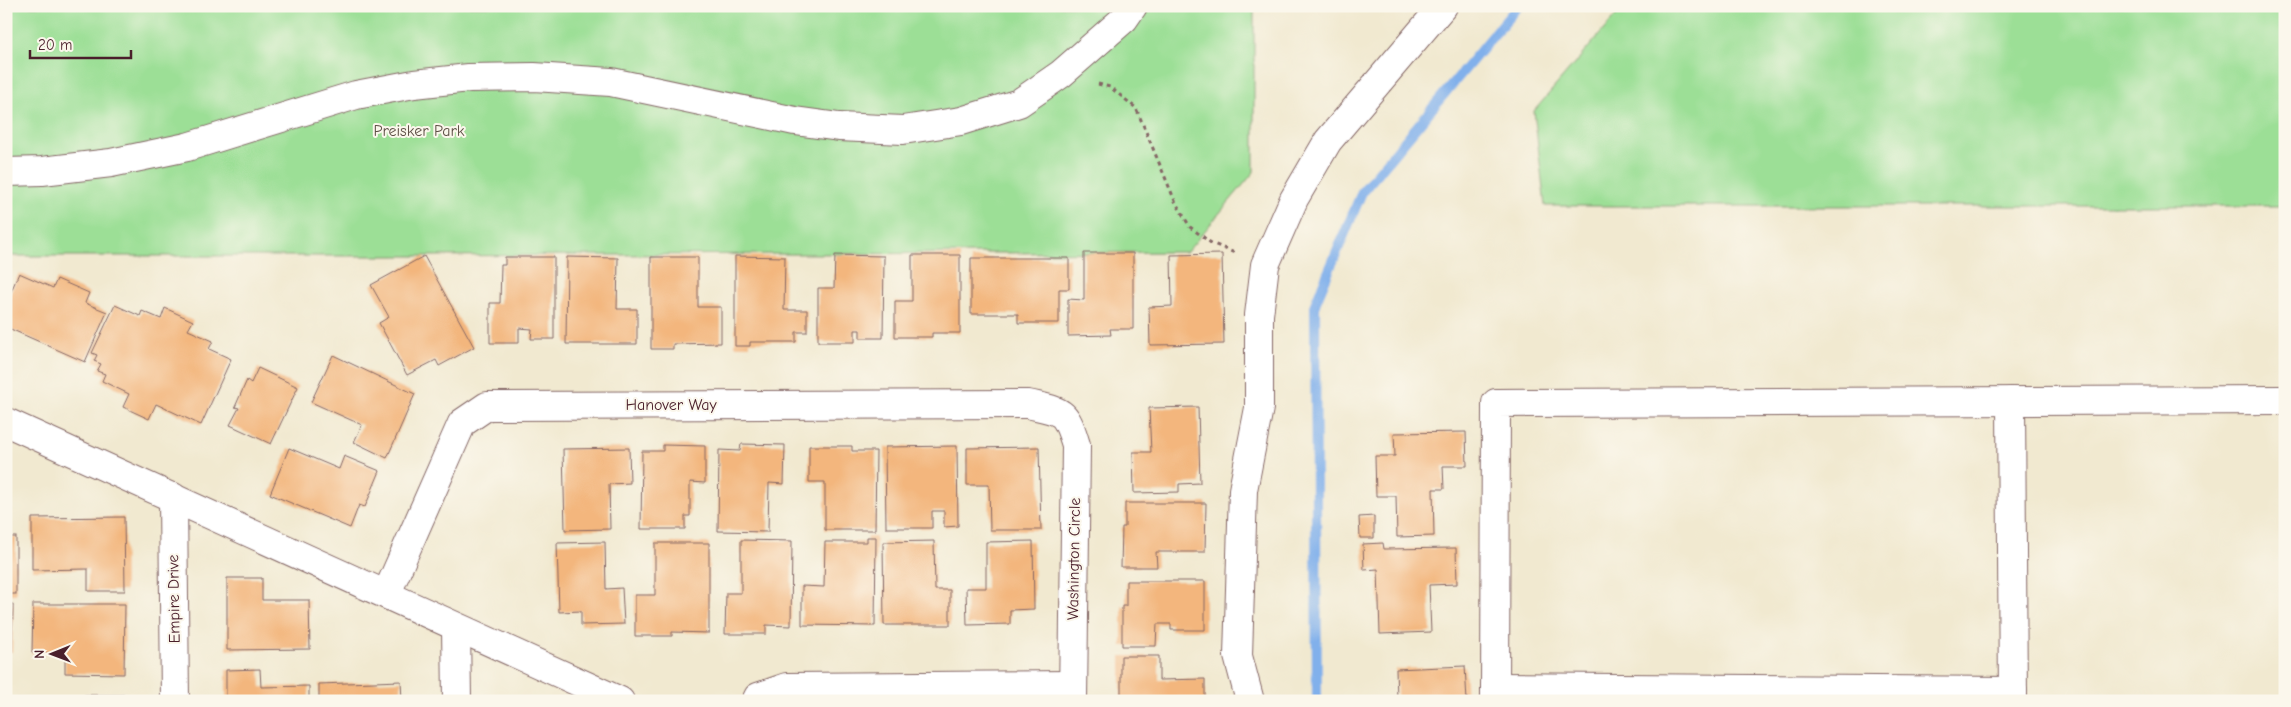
<svg xmlns="http://www.w3.org/2000/svg" width="2291" height="707" viewBox="0 0 2291 707" font-family="'Comic Neue',sans-serif">
<style>
.green{fill:#9cdf96;stroke:#737f60}
.lines{fill:none;stroke-linecap:round;stroke-linejoin:round}
.stream{stroke:#81b0eb;stroke-width:10}
.building{fill:#f3b67d}
.minor-casing{stroke:#846665;stroke-width:30}
.path{stroke:#846665;stroke-width:3;stroke-dasharray:4 4;stroke-linecap:butt}
.minor{stroke:#fff;stroke-width:28}
.labels{text-anchor:middle;dominant-baseline:central;stroke-width:4;stroke-linejoin:round;paint-order:stroke}
.park-label{font-size:16px;fill:#5e4f46;stroke:#fbf7ec}
.street-label{font-size:16px;fill:#4a1f2b;stroke:#fbf7ec}
</style>
<rect width="100%" height="100%" fill="#fbf7ec"/>
<filter id="ink" filterUnits="userSpaceOnUse"><feTurbulence type="fractalNoise" baseFrequency=".02" numOctaves="2"/><feDisplacementMap in="SourceGraphic" scale="10" xChannelSelector="R" yChannelSelector="G"/><feConvolveMatrix kernelMatrix="1 2 1 2 8 2 1 2 1" color-interpolation-filters="sRGB"/></filter>
<filter id="wash" filterUnits="userSpaceOnUse"><feTurbulence type="fractalNoise" baseFrequency=".0096" numOctaves="4" result="noise"/><feDisplacementMap in="SourceGraphic" scale="20" xChannelSelector="R" yChannelSelector="G"/><feGaussianBlur stdDeviation="1.12" result="paint"/><feColorMatrix in="noise" values="0 0 0 0 0 0 0 0 0 0 0 0 0 0 0 0 0 1.4 0 .05"/><feComposite in="paint" operator="in"/></filter>
<g filter="url(#wash)">
<rect width="100%" height="100%" fill="#f1e9d0"/>
<g class="green">
<polygon points="6,6 1254,6 1254,172 1187,252 424,256 6,256"/>
<polygon points="1624,6 2285,6 2285,206 1545,206 1534,111"/>
</g>
<g class="lines">
<polyline class="stream" points="1317,701 1315,304 1362,192 1518,6"/>
</g>
<g id="blocks">
<g class="building">
<polygon points="1084,253 1133,253 1133,329 1110,329 1111,335 1068,336 1068,299 1084,300"/>
<polygon points="1222,254 1224,344 1150,345 1149,307 1172,306 1171,255"/>
<polygon points="835,255 884,256 883,338 860,338 860,330 855,330 855,342 818,342 818,288 834,288"/>
<polygon points="912,255 960,255 960,333 932,333 932,337 895,337 895,301 912,301"/>
<polygon points="424,256 474,347 439,366 436,360 407,375 379,323 389,317 371,285"/>
<polygon points="735,256 785,257 784,310 807,310 807,332 796,332 796,342 750,342 750,346 735,346"/>
<polygon points="505,257 554,257 554,339 531,339 532,329 519,328 519,343 490,343 490,303 500,303 501,265 505,265"/>
<polygon points="567,257 618,258 617,309 637,309 637,344 566,344"/>
<polygon points="651,257 698,257 698,307 721,307 721,343 673,344 673,349 651,349"/>
<polygon points="971,258 1069,258 1069,289 1059,289 1059,323 1018,323 1018,314 971,314"/>
<polygon points="19,273 53,288 57,279 89,293 85,303 107,312 85,362 6,327 6,303"/>
<polygon points="115,305 140,316 142,311 161,319 165,308 193,321 188,330 213,341 209,349 231,359 201,425 156,404 149,419 123,407 129,394 102,381 105,374 97,371 101,364 94,361 97,355 92,353"/>
<polygon points="333,355 415,394 387,458 354,442 362,425 311,402"/>
<polygon points="258,368 298,387 271,444 230,425 239,408 235,407 247,380 251,383"/>
<polygon points="1198,407 1200,483 1179,484 1179,492 1134,493 1133,452 1151,452 1149,408"/>
<polygon points="1466,432 1467,466 1443,466 1444,489 1433,489 1434,536 1397,537 1396,496 1376,496 1375,456 1395,456 1394,433"/>
<polygon points="741,444 785,445 784,484 769,483 768,532 718,531 719,450 740,451"/>
<polygon points="663,445 705,446 705,483 690,482 690,516 685,516 685,529 641,529 642,451 663,451"/>
<polygon points="809,446 852,446 852,451 876,451 875,530 825,530 825,482 809,482"/>
<polygon points="957,446 958,526 944,527 944,511 932,511 932,528 886,528 885,447"/>
<polygon points="1039,447 1041,530 990,530 989,485 967,485 967,448"/>
<polygon points="289,448 339,469 344,456 380,471 365,507 359,505 350,528 270,494"/>
<polygon points="629,448 630,483 609,484 610,529 565,530 563,449"/>
<polygon points="1125,503 1206,503 1205,552 1156,552 1157,567 1121,567 1122,527 1125,527"/>
<polygon points="1374,516 1374,538 1360,538 1359,517"/>
<polygon points="124,517 125,591 88,591 88,569 32,570 32,518"/>
<rect x="6" y="537" width="10" height="57"/>
<polygon points="867,537 876,537 875,626 802,625 802,586 824,587 825,542 867,542"/>
<polygon points="741,540 792,541 791,626 766,625 766,634 725,634 726,593 741,593"/>
<polygon points="934,541 935,590 950,590 950,625 884,625 883,542"/>
<polygon points="1033,541 1034,609 1010,610 1010,624 967,625 966,588 986,588 986,542"/>
<polygon points="605,542 606,589 622,588 624,624 581,625 581,611 559,612 557,543"/>
<polygon points="655,543 709,543 709,633 672,632 672,636 635,636 635,595 655,595"/>
<polygon points="1383,543 1384,549 1456,548 1457,584 1429,585 1431,632 1380,634 1378,569 1364,570 1363,544"/>
<polygon points="227,578 262,578 262,600 309,600 310,649 227,650"/>
<polygon points="1126,581 1205,581 1205,630 1171,630 1171,624 1157,624 1156,646 1122,646 1122,606 1126,606"/>
<polygon points="6,604 13,604 12,652 6,652"/>
<polygon points="33,604 125,604 124,674 65,673 65,653 32,653"/>
<polygon points="1121,656 1159,656 1159,680 1205,679 1205,701 1121,701"/>
<polygon points="1465,666 1467,701 1386,701 1397,699 1396,669"/>
<polygon points="260,669 261,687 309,686 309,701 226,701 226,670"/>
<polygon points="401,681 402,701 319,701 319,684"/>
<rect x="85" y="695" width="39" height="6"/>
</g>
</g>
</g>
<g filter="url(#ink)">
<use href="#blocks" fill-opacity="0" stroke="#846665" stroke-width="1"/>
<g class="lines">
<g class="minor-casing">
<g id="minor">
<polyline points="6,172 42,171 111,163 187,147 356,95 414,84 469,78 534,77 611,82 795,121 839,127 903,130 961,121 1019,103 1061,74 1124,19 1133,6"/>
<polyline points="2011,401 2013,701"/>
<polyline points="6,422 620,701"/>
<polyline points="173,497 175,701"/>
<path d="M387 593 462 423 487 406 1028 404C1063 412 1065 409 1076 445L1073 701"/>
<polyline points="456,627 457,701"/>
<polyline points="1495,687 2013,691"/>
<polyline points="756,701 758,697 787,687 1073,685"/>
<polyline points="1250,701 1238,656 1243,490 1259,408 1259,315 1265,265 1294,199 1328,141 1443,6"/>
<polyline points="1495,701 1496,403 2285,400"/>
</g>
</g>
<polyline class="path" points="1098,84 1110,87 1136,108 1175,201 1190,227 1211,243 1235,253 1235,255"/>
<use href="#minor" class="minor"/>
</g>
</g>
<g class="labels">
<g class="park-label">
<text x="419" y="131">Preisker Park</text>
</g>
<g class="street-label">
<text x="671" y="405">Hanover Way</text>
<text transform="translate(1074 559) rotate(-89)">Washington Circle</text>
<text transform="translate(174 599) rotate(-91)">Empire Drive</text>
</g>
</g>
<rect width="2291" height="707" fill="none" stroke="#fbf7ec" stroke-width="25"/>
<g transform="translate(52 654) rotate(269)" stroke="#fbf7ec" stroke-width="4" paint-order="stroke">
<path d="M0-4L9 19L0 12L-9 19Z" fill="#4a1f2b"/>
<text y="-8" font-size="14" font-weight="bold" text-anchor="middle" fill="#4a1f2b">N</text>
</g>
<path d="M30 50v8h101v-8" fill="none" stroke="#4a1f2b" stroke-width="2.5"/>
<text x="38" y="50" font-size="15" fill="#4a1f2b" stroke="#fbf7ec" stroke-width="4" paint-order="stroke">20 m</text>
</svg>
